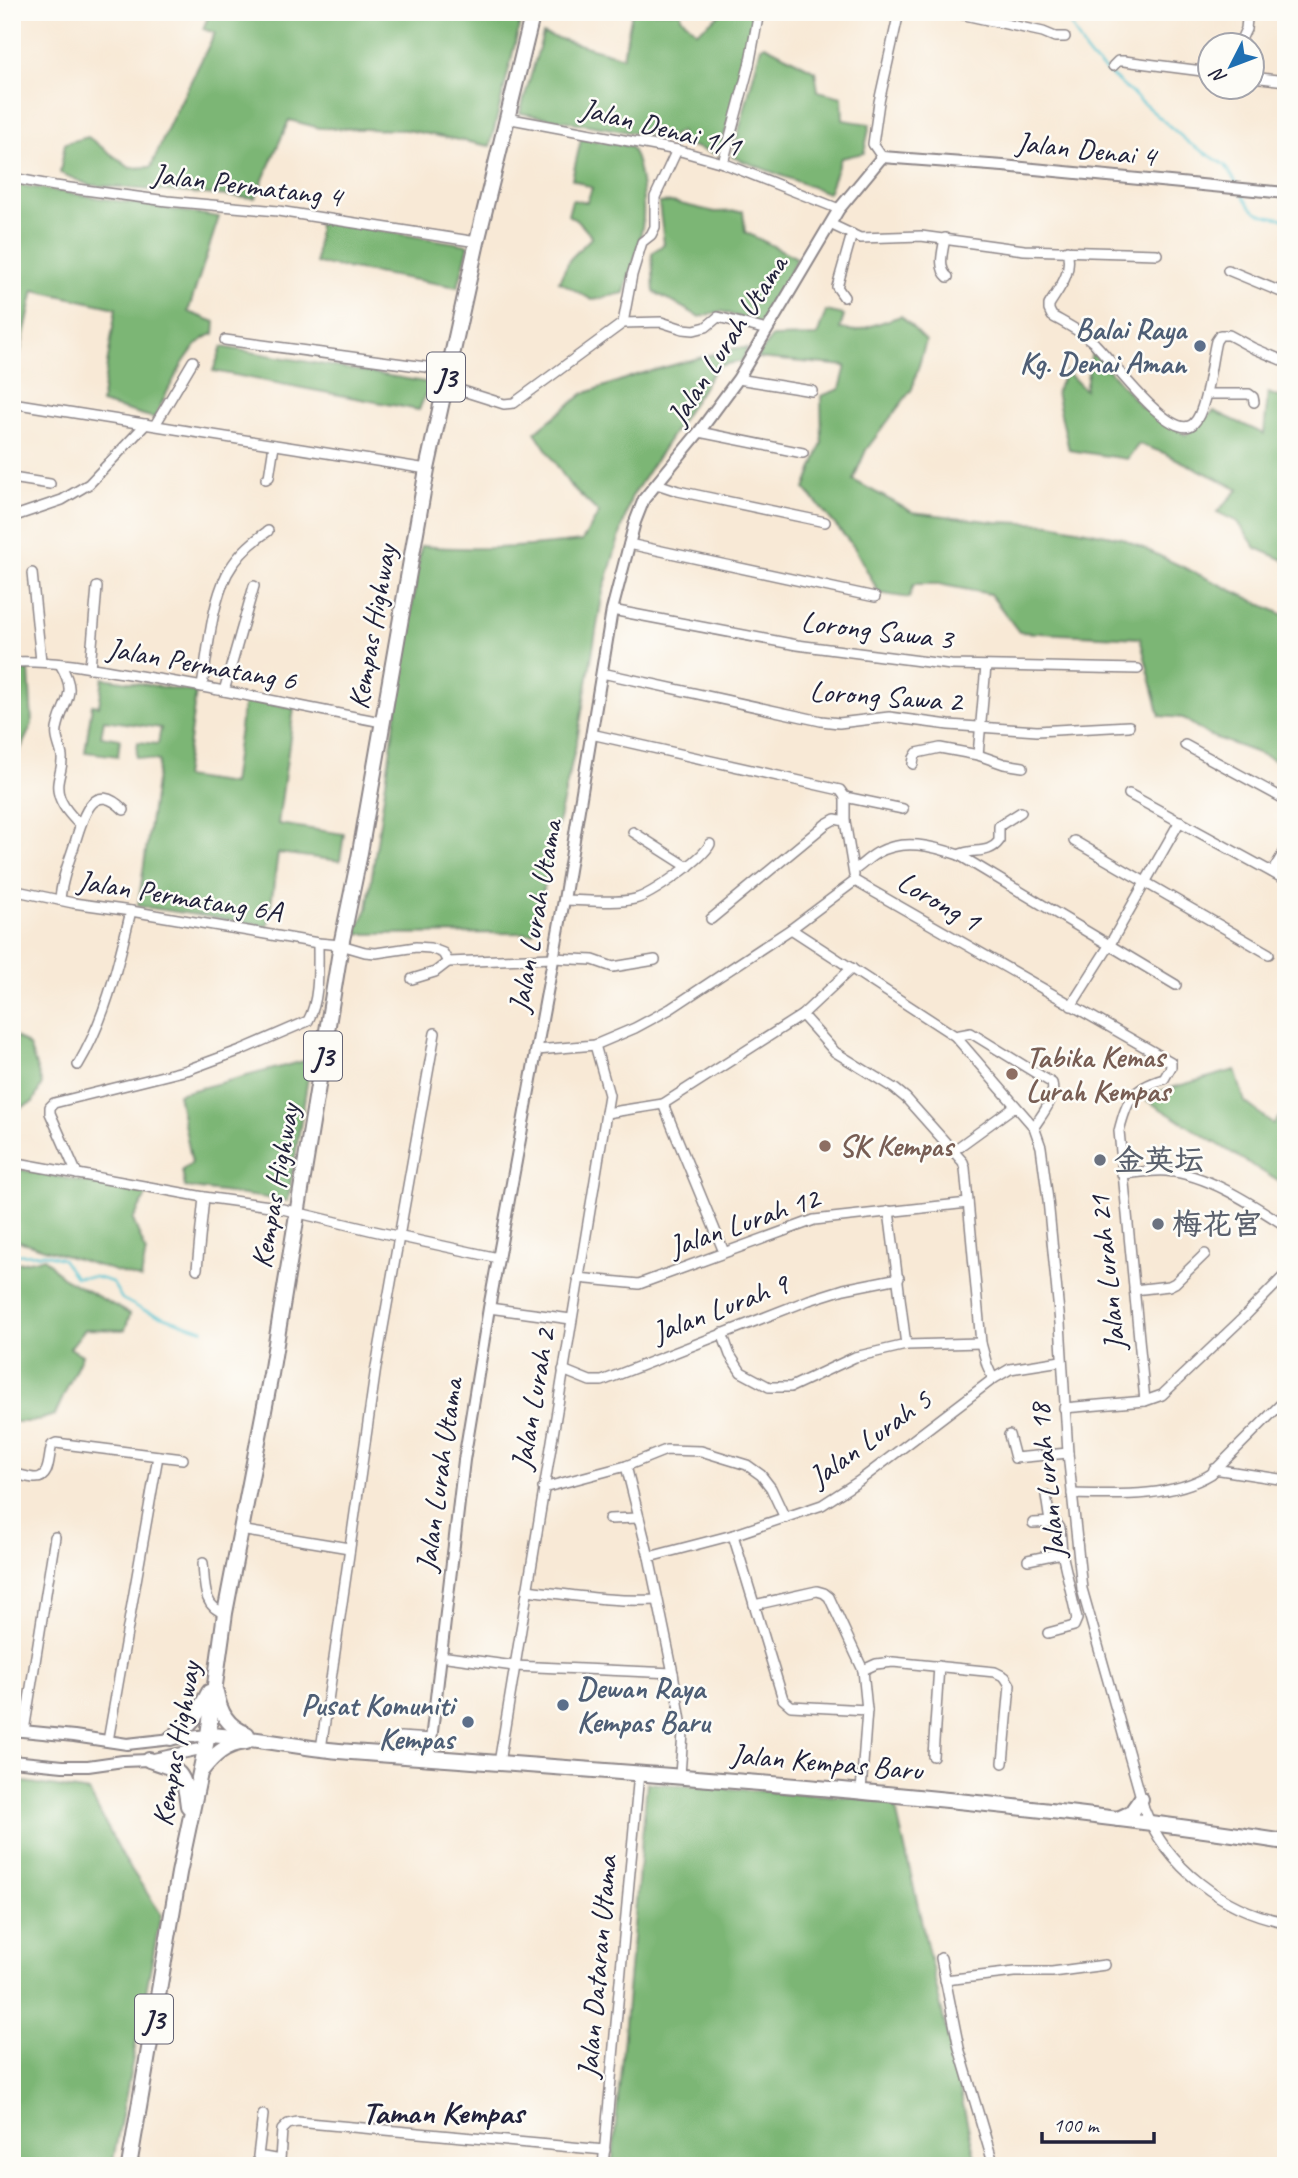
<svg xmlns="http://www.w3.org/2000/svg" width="1298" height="2178" viewBox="0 0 1298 2178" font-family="Caveat,'LXGW WenKai TC',sans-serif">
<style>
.forest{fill:#7cb674;stroke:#4f6c58;stroke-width:2}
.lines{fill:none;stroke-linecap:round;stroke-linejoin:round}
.stream{stroke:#55c1ce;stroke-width:2.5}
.minor-casing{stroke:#8d8688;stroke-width:12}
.tertiary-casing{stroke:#8d8688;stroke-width:14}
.primary-casing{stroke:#8d8688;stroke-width:18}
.minor{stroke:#fff;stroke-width:9}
.tertiary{stroke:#fff;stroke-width:10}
.primary{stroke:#fff;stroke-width:14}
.service-dot{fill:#5c6f8a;stroke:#fdfcf7;stroke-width:2.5}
.education-dot{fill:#8d6e63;stroke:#fdfcf7;stroke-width:2.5}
.worship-dot{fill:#6b7280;stroke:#fdfcf7;stroke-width:2.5}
.labels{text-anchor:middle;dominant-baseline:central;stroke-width:5;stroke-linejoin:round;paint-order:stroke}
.shield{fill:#fdfcf7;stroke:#646373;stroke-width:2}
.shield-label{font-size:28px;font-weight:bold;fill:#22223b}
.street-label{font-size:30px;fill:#22223b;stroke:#fdfcf7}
.service-label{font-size:30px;font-weight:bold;fill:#4e5e75;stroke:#fdfcf7;text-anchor:end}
.education-label{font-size:30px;font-weight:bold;fill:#785e54;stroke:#fdfcf7;text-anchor:start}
.worship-label{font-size:30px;font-weight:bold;fill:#5b616d;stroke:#fdfcf7;text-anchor:start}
.neighbourhood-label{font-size:32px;font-weight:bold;fill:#22223b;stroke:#fdfcf7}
</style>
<rect width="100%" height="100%" fill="#fdfcf7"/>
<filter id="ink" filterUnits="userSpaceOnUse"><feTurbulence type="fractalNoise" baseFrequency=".0143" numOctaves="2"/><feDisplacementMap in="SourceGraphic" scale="14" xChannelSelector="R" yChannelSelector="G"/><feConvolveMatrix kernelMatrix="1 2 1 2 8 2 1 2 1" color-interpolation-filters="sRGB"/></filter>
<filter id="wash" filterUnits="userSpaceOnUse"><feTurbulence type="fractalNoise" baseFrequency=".00686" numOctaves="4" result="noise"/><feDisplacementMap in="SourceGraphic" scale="28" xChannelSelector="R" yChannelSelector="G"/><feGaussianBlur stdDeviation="1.57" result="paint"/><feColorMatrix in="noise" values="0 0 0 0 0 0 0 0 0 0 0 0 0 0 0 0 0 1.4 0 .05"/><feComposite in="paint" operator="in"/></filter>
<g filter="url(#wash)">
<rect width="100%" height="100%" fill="#f8e9d6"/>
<g class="forest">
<polygon points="210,12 514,12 522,15 490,146 407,130 320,128 289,120 255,198 89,185 60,173 65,143 88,137 130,168 151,167 170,123 215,33 203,29"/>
<polygon points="632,12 681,12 681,17 697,32 723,12 753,12 741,83 718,155 685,144 680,131 668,139 520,113 543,34 623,57"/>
<polygon points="765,45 815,71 818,91 842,97 843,120 870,124 864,153 841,158 828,193 732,157 761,47"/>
<path d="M581 139 630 146C642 164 646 211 641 233 637 253 630 273 624 293L592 300 559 281 570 259 592 237 580 223 568 215 572 200 587 202 592 188 572 179Z"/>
<path d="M12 184 219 217 188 312 215 322 214 334C188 340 167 395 154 418L101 403 116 308 34 290 12 390Z"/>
<polygon points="672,202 715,212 743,211 745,232 797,258 766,320 757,323 721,311 700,317 654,292 652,253 664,244 659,203"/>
<polygon points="319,221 469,245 458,287 316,263"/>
<polygon points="826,311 844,315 840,329 856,331 901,316 926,341 912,389 866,450 853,480 912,512 996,522 1051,524 1122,538 1286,616 1286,766 1263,755 1208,735 1183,718 1160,716 1140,638 1019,632 990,594 938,584 914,584 909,598 879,593 854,547 805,489 822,443 821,396 840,389 846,366 757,358 772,337 817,336"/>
<polygon points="222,347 430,383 419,410 213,371"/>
<path d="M736 348H747L742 361 717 366 631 498 603 592 577 740 533 933 355 934 367 909 421 546C475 551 528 547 582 541L599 513 569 484 535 432 583 394 636 375Z"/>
<polygon points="1092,351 1141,407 1186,435 1214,411 1264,434 1268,393 1286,400 1286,561 1256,548 1238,522 1217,512 1239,489 1164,453 1139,444 1127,459 1069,450 1056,392 1066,371 1085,390"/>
<polygon points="29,670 32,724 12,768 12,671"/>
<polygon points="103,678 196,692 184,777 232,784 244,700 294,708 278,824 344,834 340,861 278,853 268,926 138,906 159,761 136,757 138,742 158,744 161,728 104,720 101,736 120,739 118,756 85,752 92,705 99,706"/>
<polygon points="12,1034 29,1046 42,1084 33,1102 12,1112"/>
<polygon points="311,1059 288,1201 185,1187 182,1170 192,1163 178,1094"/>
<polygon points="1235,1070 1245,1102 1273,1124 1286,1110 1286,1186 1146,1100 1149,1094"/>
<polygon points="12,1168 147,1194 133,1220 146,1251 141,1279 12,1239"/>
<polygon points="44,1258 62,1277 130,1314 125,1330 85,1329 70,1348 82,1355 55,1415 32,1422 12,1422 12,1264"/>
<polygon points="12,1780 89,1792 123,1857 161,1914 112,2166 12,2166"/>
<polygon points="647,1783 894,1800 977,2166 612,2166"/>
</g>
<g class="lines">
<g class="stream">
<polyline points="1064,12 1084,49 1091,58 1189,143 1225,165 1237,184"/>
<path d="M1242 193C1252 216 1264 215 1286 219"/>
<polyline points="12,1255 45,1254 62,1259 75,1277 95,1277 112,1282 122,1299 143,1310 203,1330"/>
</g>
</g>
</g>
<g filter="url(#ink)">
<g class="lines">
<g class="minor-casing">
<g id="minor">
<polyline points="951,12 1043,32 1055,37 1065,37"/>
<polyline points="1238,46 1246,29 1247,19"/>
<polyline points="1113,66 1118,61 1124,61 1210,72"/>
<polyline points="1252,77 1286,81"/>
<polyline points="506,118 677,150 723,163 839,209"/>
<polyline points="882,157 873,144 879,102 899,12"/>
<polyline points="723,163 749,66 759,12"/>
<polyline points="12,178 55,186 167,201 278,211 477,242"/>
<polyline points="830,224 860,238 921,236 1024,250 1157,254"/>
<path d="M945 238C943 251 937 268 948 277"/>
<path d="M1067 250C1073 273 1060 287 1049 305V310L1052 316C1066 324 1082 332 1093 342 1109 356 1170 443 1193 424 1207 412 1211 359 1216 341L1220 335H1229L1253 348 1286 362"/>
<polyline points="1228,270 1286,294"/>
<polyline points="844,297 837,287 852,234"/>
<polyline points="623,323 632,275 642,242 651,235 655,227 655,197 677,150"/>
<polyline points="225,340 448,370"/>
<polyline points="738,379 812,391"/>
<polyline points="444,385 504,404 514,403 623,323 661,322 683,329 694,330 706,327 718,317 767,330"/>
<polyline points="1206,394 1249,394 1253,397 1254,402"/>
<polyline points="12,403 427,469"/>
<polyline points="155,425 193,361"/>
<polyline points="699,432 803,453"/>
<polyline points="12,478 50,484"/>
<polyline points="266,479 269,477 274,445"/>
<polyline points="657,484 678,491 825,522"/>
<polyline points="12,517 62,500 89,484 146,424"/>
<polyline points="629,544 875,597"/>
<polyline points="32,573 41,661"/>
<polyline points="612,610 797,645 951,665 1138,669"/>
<path d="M12 662C55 660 98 669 140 676 221 689 302 707 382 722"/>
<path d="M60 664C78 695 65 697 58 725 54 737 60 745 62 756 63 766 59 774 58 783 56 800 69 814 80 825"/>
<polyline points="90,668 97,587"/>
<polyline points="602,673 821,721 839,723 889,717 949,725 1037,731 1129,726"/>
<path d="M202 686C208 652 211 606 227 574 236 557 252 542 268 531"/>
<polyline points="224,691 254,586"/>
<polyline points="591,734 840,790 845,797"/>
<polyline points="1185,745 1286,800"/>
<polyline points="978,755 1004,764 1023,767"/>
<polyline points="913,764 914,758 917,753 940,748 978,755 986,666"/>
<polyline points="1129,794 1286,880"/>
<polyline points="845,797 845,821 854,875"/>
<polyline points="845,797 903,809"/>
<polyline points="633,832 688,867"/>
<polyline points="1074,841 1269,954"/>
<polyline points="959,855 1176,985"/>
<path d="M854 870C862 865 868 858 877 853 903 838 932 846 959 855 972 848 989 855 999 841V826L1021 812"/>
<polyline points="1272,872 1286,849"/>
<path d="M855 881 1171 1062V1067L1164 1079C1132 1088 1127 1100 1119 1131L1145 1401"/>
<polyline points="12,890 73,903 131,911 318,943 341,945 365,952 376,953 416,947 430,948 443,953 448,962 553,958 593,960 613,967 655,960"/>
<path d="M60 900C61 882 68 864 74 846 82 821 91 777 124 810"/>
<path d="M564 900C585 900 615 904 635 899 651 895 704 858 710 844"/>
<polyline points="711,919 826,824 835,819 845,821"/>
<polyline points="791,929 855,881"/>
<polyline points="412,979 435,972 448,962"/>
<polyline points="1071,1006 1109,946 1180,821"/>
<polyline points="802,1015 835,1052 895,1089 906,1098 963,1162 965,1168 981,1343 987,1365 993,1379"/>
<path d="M955 1036 971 1033 1052 1083C1056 1099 1042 1114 1034 1127"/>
<path d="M537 1050 595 1045 635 1028 670 1009 791 929 955 1036 1034 1127 1041 1147 1048 1200 1060 1323 1068 1453 1082 1589 1144 1808C1166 1867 1225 1912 1286 1922"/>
<path d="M78 1065C106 1018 118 964 131 911"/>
<polyline points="663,1104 724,1252"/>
<polyline points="606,1113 663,1104 802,1015 852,968"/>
<polyline points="953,1151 1015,1106"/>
<polyline points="12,1162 204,1197 270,1206 374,1231 498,1258"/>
<path d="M77 1174 50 1113V1107L54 1103 187 1070 241 1050 308 1021C320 999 318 968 318 943"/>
<path d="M1122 1174C1137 1173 1152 1170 1166 1171 1207 1174 1252 1204 1286 1226"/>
<polyline points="889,1211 906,1345"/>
<polyline points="197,1269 204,1197"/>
<polyline points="578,1278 639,1284 814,1220 968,1203"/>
<polyline points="1134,1290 1169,1286 1175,1283 1205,1254"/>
<polyline points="489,1308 571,1319"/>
<polyline points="722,1333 730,1355 741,1372 769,1387 791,1387 855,1357 906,1345 981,1343"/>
<polyline points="563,1370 590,1381 602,1381 809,1300 844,1289 899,1278"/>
<polyline points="1064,1408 1145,1401 1162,1395 1244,1317 1286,1274"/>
<polyline points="1009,1435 1015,1458 1068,1453"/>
<polyline points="626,1466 649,1557 673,1673 683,1733 680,1775"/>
<polyline points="1214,1469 1286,1480"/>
<path d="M12 1474C20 1474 28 1478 35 1478 51 1479 48 1455 52 1445L56 1443 183 1459"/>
<polyline points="543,1488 626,1466 666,1450 701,1451 747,1465 761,1475 771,1488 785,1518"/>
<path d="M1072 1494C1116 1495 1172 1498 1211 1474L1286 1399"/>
<polyline points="1046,1495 1050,1522"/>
<polyline points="609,1519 639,1518"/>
<polyline points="1033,1523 1056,1522 1060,1528 1062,1553 1077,1619 1074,1626 1048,1633"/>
<polyline points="240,1530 349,1548"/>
<polyline points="733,1535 783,1699 791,1706 867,1710"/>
<polyline points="649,1557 733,1535 822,1505 859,1481 993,1379 1010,1369 1061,1361"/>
<polyline points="1028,1560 1062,1553"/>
<path d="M203 1563C205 1583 202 1607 225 1613"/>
<path d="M527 1590C570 1595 613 1602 657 1600"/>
<polyline points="754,1605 817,1591 824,1593 829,1597 863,1670 867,1710 861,1791"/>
<polyline points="440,1656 514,1666 673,1673"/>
<polyline points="863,1670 876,1664 893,1662 995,1672 1005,1677 1010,1685 1003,1763"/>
<polyline points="24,1731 55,1537"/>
<polyline points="400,1737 432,1739"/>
<polyline points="108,1741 158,1456"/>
<polyline points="321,1749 376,1367 435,1033"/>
<polyline points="933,1756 939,1666"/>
<polyline points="499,1763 609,1095 595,1045"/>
<polyline points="941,1958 959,2048 994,2166"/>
<polyline points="945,1980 1015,1972 1052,1972 1105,1965"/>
<polyline points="263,2115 258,2156 280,2160 282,2130 288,2124 297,2122 605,2150"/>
<polyline points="603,2166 639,1773"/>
</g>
</g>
<g class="tertiary-casing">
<g id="tertiary">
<polyline points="12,1730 74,1736 127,1744 208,1735"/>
<polyline points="429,1757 464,1460 489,1308 564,900 612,610 635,522 644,499 699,432 738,379 839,209 882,157 1003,166 1286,193"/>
<polyline points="12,1761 63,1766 88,1766 123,1761 149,1760 205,1748"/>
</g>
</g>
<g class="primary-casing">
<g id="primary">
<path d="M216 1692C220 1713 227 1726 247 1734"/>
<path d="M208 1735C252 1737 295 1747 339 1751 655 1775 972 1794 1286 1842"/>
<path d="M171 1738C194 1723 196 1716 209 1692"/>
<path d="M149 1760C181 1770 184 1772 188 1806"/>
<path d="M201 1771C214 1755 225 1744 246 1742"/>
<polyline points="1118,1819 1131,1813 1141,1799"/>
<polyline points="129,2166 179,1873 208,1735 225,1613 271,1374 341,945 359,858 427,469 477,242 533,12"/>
</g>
</g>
<use href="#minor" class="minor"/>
<use href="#tertiary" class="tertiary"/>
<use href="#primary" class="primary"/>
</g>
</g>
<g class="service-dot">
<circle cx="1200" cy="346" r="7"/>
<circle cx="563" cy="1705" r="7"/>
<circle cx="468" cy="1722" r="7"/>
</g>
<g class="education-dot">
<circle cx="1012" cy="1074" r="7"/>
<circle cx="825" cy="1146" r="7"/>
</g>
<g class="worship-dot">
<circle cx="1100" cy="1160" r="7"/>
<circle cx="1158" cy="1224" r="7"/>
</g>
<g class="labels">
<g class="shield">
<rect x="427" y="352.5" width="38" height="49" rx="5"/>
<rect x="304" y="1031.5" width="38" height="49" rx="5"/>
<rect x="135" y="1994.5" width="38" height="49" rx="5"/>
</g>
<g class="shield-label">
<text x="446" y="377">J3</text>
<text x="323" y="1056">J3</text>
<text x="154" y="2019">J3</text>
</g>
<g class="street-label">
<text transform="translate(661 127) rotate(14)">Jalan Denai 1/1</text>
<text transform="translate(1086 149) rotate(6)">Jalan Denai 4</text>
<text transform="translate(247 185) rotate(7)">Jalan Permatang 4</text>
<text transform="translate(727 340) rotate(-57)">Jalan Lurah Utama</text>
<text transform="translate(372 627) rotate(-80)">Kempas Highway</text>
<text transform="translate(877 630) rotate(7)">Lorong Sawa 3</text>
<text transform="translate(202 664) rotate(10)">Jalan Permatang 6</text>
<text transform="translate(886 696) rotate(4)">Lorong Sawa 2</text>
<text transform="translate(180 896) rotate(9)">Jalan Permatang 6A</text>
<text transform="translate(939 901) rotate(30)">Lorong 1</text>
<text transform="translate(535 916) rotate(-80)">Jalan Lurah Utama</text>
<text transform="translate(275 1186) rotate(-80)">Kempas Highway</text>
<text transform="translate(744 1222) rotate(-19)">Jalan Lurah 12</text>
<text transform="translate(1107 1273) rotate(-96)">Jalan Lurah 21</text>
<text transform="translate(720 1308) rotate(-21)">Jalan Lurah 9</text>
<text transform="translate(533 1399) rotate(-80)">Jalan Lurah 2</text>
<text transform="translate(870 1438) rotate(-36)">Jalan Lurah 5</text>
<text transform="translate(439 1475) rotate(-82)">Jalan Lurah Utama</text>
<text transform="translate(1047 1481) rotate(-96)">Jalan Lurah 18</text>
<text transform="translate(176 1744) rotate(-80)">Kempas Highway</text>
<text transform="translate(827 1762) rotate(5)">Jalan Kempas Baru</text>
<text transform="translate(597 1967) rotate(-85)">Jalan Dataran Utama</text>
</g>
<g class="service-label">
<text x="1186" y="329">Balai Raya<tspan x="1186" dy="34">Kg. Denai Aman</tspan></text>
<text x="577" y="1688" text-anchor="start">Dewan Raya<tspan x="577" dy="34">Kempas Baru</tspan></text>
<text x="454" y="1705">Pusat Komuniti<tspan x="454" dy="34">Kempas</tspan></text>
</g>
<g class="education-label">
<text x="1026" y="1057">Tabika Kemas<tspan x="1026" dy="34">Lurah Kempas</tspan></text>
<text x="839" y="1146">SK Kempas</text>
</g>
<g class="worship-label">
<text x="1114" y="1160">金英坛</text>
<text x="1172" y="1224">梅花宫</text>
</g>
<g class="neighbourhood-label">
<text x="443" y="2112">Taman Kempas</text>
</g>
</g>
<rect width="1298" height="2178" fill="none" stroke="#fdfcf7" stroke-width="42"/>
<g transform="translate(1231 66) rotate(228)"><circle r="33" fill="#fdfcf7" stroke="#a5a5ac" stroke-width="2"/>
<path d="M0-5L12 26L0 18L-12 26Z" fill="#1f6fb2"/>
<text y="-10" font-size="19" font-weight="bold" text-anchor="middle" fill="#22223b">N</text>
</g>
<path d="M1042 2132v10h112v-10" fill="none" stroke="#22223b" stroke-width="3.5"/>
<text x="1053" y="2132" font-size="21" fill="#22223b" stroke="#fdfcf7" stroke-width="5" paint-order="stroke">100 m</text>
</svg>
